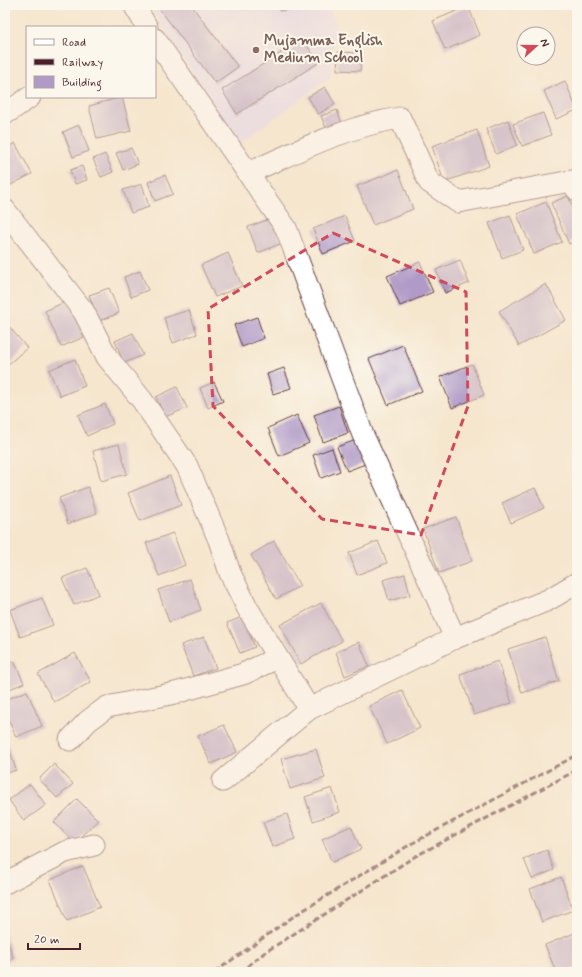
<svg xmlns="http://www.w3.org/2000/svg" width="582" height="977" viewBox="0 0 582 977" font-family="Mynerve,sans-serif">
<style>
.built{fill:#e1d4f4}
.building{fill:#b09bc8}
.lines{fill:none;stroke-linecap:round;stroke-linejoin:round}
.minor-casing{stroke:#643d43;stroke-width:23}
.minor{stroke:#fff;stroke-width:21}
.rail{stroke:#4a1f2b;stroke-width:3;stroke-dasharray:6 3;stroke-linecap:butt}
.marked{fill:none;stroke:#d1495b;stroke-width:3;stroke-dasharray:8 5;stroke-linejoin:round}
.education-dot{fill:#8d6e63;stroke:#fbf7ec;stroke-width:1.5}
.labels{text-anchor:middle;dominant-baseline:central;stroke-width:4;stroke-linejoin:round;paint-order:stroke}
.education-label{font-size:15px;font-weight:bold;fill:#785e54;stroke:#fbf7ec;text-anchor:start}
</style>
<rect width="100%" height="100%" fill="#fbf7ec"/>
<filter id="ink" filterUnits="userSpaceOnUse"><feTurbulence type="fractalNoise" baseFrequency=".025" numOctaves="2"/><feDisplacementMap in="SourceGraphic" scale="8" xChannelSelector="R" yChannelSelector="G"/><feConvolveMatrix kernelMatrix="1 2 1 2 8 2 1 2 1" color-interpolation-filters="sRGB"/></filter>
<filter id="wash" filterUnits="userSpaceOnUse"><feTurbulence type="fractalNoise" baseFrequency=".012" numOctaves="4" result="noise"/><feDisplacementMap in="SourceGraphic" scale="16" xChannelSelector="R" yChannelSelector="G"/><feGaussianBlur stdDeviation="0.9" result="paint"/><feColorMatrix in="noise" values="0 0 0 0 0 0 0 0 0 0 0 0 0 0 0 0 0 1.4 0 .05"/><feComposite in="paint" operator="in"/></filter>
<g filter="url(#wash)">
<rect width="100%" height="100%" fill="#f5e6ce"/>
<polygon class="built" points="149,5 326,5 336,23 331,76 239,144"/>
<g id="blocks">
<g class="building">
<polygon points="161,5 191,5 238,67 215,83 158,7"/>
<polygon points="278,5 303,5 304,8 279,11"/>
<polygon points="468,6 480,35 445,50 433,21"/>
<polygon points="303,39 318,63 237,114 222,90"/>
<polygon points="338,52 361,53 360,71 337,70"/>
<polygon points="565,81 577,110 556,119 544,91"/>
<polygon points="325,87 335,104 318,114 308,97"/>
<polygon points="122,97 131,131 97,139 89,106"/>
<polygon points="337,110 342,124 327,130 321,116"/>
<polygon points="543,113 551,135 522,146 513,124"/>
<polygon points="508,120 517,145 496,154 486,129"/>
<polygon points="79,125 89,151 73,157 63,132"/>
<polygon points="477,130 489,166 444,182 432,146"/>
<polygon points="15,143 32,174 5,188 5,149"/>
<polygon points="131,148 138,164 123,170 116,153"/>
<polygon points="105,154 113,172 101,177 93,159"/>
<polygon points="82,166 87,180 75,184 70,170"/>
<polygon points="398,170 413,209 373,225 357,186"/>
<polygon points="165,175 173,194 155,201 148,182"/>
<polygon points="142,184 149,207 131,213 123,190"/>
<polygon points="568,196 577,216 577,240 569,244 551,203"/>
<polygon points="546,202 562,242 534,254 517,214"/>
<polygon points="510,215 523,250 502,258 489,223"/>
<polygon points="345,216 355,241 323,254 313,229"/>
<polygon points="272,218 282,243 258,253 248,227"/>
<polygon points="228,253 242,286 215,297 201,265"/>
<polygon points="460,260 469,283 445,293 436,270"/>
<polygon points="420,262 433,292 400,306 387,276"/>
<polygon points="140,271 148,290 131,297 124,277"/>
<polygon points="546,284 566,320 519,346 499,311"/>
<polygon points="109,288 119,313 99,321 89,295"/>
<polygon points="69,300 86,336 61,347 45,311"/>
<polygon points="189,310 197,334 173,343 164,318"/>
<polygon points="257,317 264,338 242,347 234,325"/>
<polygon points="7,324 27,348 5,367 5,326"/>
<polygon points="133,333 143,355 124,363 115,341"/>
<polygon points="403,345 422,391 388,405 369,359"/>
<polygon points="75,359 85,386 60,396 49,370"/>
<polygon points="472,364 484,395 452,408 440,377"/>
<polygon points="284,368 291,388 273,394 267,374"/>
<polygon points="214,382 223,401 208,408 200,388"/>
<polygon points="177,387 187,408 165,417 156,397"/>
<polygon points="105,404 113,424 87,436 78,415"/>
<polygon points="339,406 348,433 323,442 314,415"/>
<polygon points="297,415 309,443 279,456 268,428"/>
<polygon points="356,440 365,464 347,471 337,447"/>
<polygon points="119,444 127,474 101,481 93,451"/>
<polygon points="332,448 340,471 321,478 313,455"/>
<polygon points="170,476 181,505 140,521 128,493"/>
<polygon points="88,487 97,513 68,524 59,498"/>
<polygon points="535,488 544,508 511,523 502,503"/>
<polygon points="456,517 472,561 439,573 423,529"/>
<polygon points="173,533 185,565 159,576 146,543"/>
<polygon points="274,541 300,586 276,599 251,555"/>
<polygon points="378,541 387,563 357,575 349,553"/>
<polygon points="87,568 99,594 74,605 62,578"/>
<polygon points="405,574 410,595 389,601 383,580"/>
<polygon points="190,579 201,610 169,622 158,590"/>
<polygon points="42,598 53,625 20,637 10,610"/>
<polygon points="321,603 342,641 301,664 280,625"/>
<polygon points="242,617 255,647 240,653 227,623"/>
<polygon points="204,637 216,668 193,676 181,645"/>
<polygon points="545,637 559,681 522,693 508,649"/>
<polygon points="359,642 369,666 345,676 336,652"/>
<polygon points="75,653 91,682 54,702 38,674"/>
<polygon points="14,661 24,683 5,691 5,665"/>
<polygon points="498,661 512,703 474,715 460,674"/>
<polygon points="402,690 420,728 387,744 369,706"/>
<polygon points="27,691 42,726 16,737 5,712 5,700"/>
<polygon points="224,725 237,752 211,764 198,736"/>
<polygon points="5,735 16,770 5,774"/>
<polygon points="316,749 325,778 290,789 281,759"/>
<polygon points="54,764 73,784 57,798 39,779"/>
<polygon points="30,784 46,805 24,821 9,800"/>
<polygon points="332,788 340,812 313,821 305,797"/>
<polygon points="77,799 98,820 74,843 54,822"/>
<polygon points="287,814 295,839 272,847 263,822"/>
<polygon points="351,826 361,849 332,862 322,839"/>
<polygon points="547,850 554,870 532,879 524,859"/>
<polygon points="83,866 100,907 67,921 50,880"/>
<polygon points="561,877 573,910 542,922 530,889"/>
<polygon points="577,932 577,968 566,972 556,972 545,945"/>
<polygon points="5,933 13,958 5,961"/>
</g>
</g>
</g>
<g filter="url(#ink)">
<use href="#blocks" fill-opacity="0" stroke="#643d43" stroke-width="1"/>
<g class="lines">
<g class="minor-casing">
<g id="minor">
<polyline points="134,5 147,27"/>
<polyline points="155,39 286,228 363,435 455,638 309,709 223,781"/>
<polyline points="5,114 30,97"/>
<path d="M248 173C296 152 347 126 400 118L429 182 458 202 571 181 577 190"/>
<polyline points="5,210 84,312 107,357 142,400 187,466 219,540 230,573 248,609 309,709"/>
<polyline points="455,638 548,600 577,583"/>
<polyline points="70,740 88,721 107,707 175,693 243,674 277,658"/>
<polyline points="5,883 65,852 94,845"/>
</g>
</g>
<use href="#minor" class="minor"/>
<g class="rail">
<polyline points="215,972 294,916 411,844 577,755"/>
<polyline points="240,972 264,953 414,857 577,770"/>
</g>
</g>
</g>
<path d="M0 0H582V977H0ZM333 233 466 292 468 406 421 535 322 519 213 406 208 309Z" fill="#f5e6ce" fill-opacity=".55" fill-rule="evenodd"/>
<path class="marked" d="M333 233 466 292 468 406 421 535 322 519 213 406 208 309Z"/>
<circle class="education-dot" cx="256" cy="50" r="4"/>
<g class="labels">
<g class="education-label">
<text x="264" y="41">Mujamma English<tspan x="264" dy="17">Medium School</tspan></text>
</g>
</g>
<rect width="582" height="977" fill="none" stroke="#fbf7ec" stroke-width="20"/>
<rect x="26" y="26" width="130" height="72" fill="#fbf7ec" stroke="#b4a19f"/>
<rect x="34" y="39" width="20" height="6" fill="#ffffff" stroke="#b4a19f"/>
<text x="62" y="46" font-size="12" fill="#4a1f2b">Road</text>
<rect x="34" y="59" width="20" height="6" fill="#4a1f2b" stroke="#b4a19f"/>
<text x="62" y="66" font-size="12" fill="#4a1f2b">Railway</text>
<rect x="34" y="76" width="20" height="12" fill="#b09bc8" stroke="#b4a19f"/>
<text x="62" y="86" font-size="12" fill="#4a1f2b">Building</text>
<g transform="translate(536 46) rotate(69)"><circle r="19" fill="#fbf7ec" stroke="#b4a19f"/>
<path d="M0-3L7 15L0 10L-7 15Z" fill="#d1495b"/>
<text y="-6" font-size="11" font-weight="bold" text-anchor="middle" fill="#4a1f2b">N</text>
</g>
<path d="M28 943v6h52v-6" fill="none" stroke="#4a1f2b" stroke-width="2"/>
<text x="34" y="943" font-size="12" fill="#4a1f2b" stroke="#fbf7ec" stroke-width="3" paint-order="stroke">20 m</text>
</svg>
